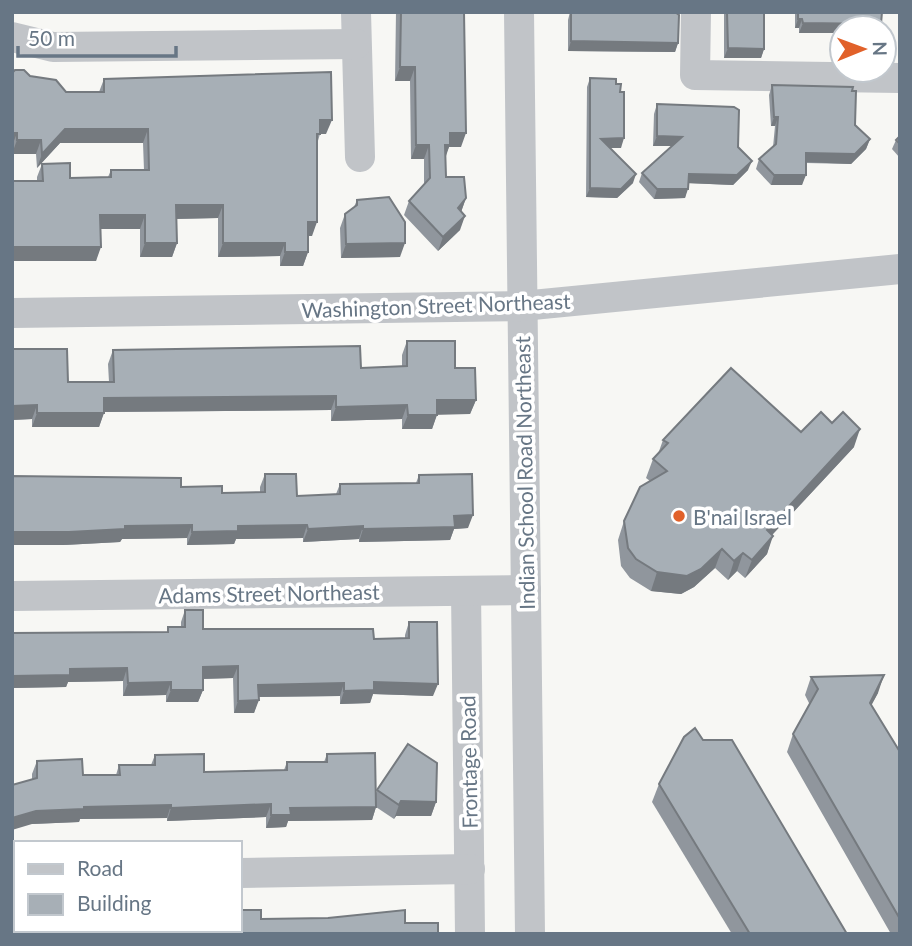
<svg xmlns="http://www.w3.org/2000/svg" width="912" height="946" viewBox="0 0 912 946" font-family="Lato,sans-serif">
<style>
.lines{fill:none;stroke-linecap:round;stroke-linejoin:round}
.minor{stroke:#c1c4c8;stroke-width:30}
.wall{fill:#90969d}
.shaded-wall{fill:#757a7f}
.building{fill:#a7afb6;stroke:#757a7f;stroke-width:2}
.poi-dot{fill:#e1612a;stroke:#fff;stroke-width:2.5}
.labels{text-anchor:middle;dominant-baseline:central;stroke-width:7;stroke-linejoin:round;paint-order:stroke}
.street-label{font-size:21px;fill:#677685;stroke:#fff}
.poi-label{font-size:21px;fill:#677685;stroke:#fff;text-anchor:start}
</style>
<rect width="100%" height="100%" fill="#f7f7f4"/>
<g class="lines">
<g class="minor">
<polyline points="356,12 360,157"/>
<polyline points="519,12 530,934"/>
<polyline points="696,12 695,75 900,78"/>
<polyline points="12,37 53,47 356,44"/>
<polyline points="12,313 522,306 900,269"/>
<polyline points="466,591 470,934"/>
<polyline points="12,596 526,590"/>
<polyline points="240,873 470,869"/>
<polyline points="12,884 16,883"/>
</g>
</g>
<g class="wall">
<polygon points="396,12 464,12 461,147 449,147 445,156 446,177 466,198 461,212 460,230 438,251 404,215 409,201 424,184 424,159 411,159 410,81 395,81"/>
<polygon points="570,12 675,12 678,43 675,52 568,51 568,20"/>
<polygon points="724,12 764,12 764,49 761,58 724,58"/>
<polygon points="795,12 882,12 842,28 842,33 799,33 799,28 795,28"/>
<polygon points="12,73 30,76 66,92 99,92 104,79 326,134 320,134 317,144 312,236 308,236 308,252 303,266 280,266 280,256 218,257 218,218 176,219 177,243 172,257 140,257 140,229 101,229 96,261 12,261 12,181 37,181 37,177 42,164 70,178 108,177 111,170 144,170 143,143 60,143 37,168 36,154 12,154"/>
<polygon points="590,78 621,148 610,148 633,183 617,198 586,197 587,87"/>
<polygon points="772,85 855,125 870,139 866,149 851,164 806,163 802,185 771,185 756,169 759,159 773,147 775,126 771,126 769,95"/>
<polygon points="657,104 738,147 748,170 733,185 688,183 685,198 654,199 639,182 642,173 672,146 653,146 654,114"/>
<polygon points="900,136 900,158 892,149 896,140"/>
<polygon points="357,200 400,257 341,258 340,228 345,214 354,207"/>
<polygon points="407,341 455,368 476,400 470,414 437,414 432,429 402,429 402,419 331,421 331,410 104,412 99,427 32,427 32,419 12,420 68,382 109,382 108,364 113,350 361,368 402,366 402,355"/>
<polygon points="801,432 854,447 772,535 767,554 745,578 737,571 728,580 715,568 694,587 681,594 651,591 630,578 621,566 618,540 624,521 650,481 646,478 653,459 658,454 663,440"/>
<polygon points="265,474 297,496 336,494 340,484 416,483 419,475 468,528 454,529 450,540 359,542 359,539 303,542 303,538 236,539 234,544 187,545 187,538 122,539 120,542 64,545 181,487 222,493 260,492 260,487"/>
<polygon points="185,610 203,629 374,639 405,638 405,635 409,622 433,696 373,694 370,703 340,704 340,696 259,697 254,713 234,713 233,678 203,679 203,690 198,702 166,702 166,695 123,696 123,681 68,682 66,687 12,688 12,633 167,632 168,627 181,627 181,622"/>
<polygon points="811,677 878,693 871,705 900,752 900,934 891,934 787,752 793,734 810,705 805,695"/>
<polygon points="703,740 847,934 732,934 652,802 659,784"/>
<polygon points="327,754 376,793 377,790 436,802 431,816 396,816 394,819 376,807 372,820 288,821 286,827 266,828 266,817 167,821 167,818 80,819 79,822 32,824 32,774 37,761 83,775 116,775 119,765 151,765 155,755 204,772 284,770 287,762 324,762"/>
</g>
<g class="shaded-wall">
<polygon points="798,19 802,19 799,28 795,28"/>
<polygon points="803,23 881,24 880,28 842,28 842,33 799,33"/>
<polygon points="571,41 678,43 675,52 568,51"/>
<polygon points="728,48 764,49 761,58 724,58"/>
<polygon points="400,67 415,67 410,81 395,81"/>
<polygon points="774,117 778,117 775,126 771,126"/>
<polygon points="320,120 332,120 326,134 315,134"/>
<polygon points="65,129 148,129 143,143 60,143 37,168 42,154"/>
<polygon points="12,133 17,133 12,146"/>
<polygon points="450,133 466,133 461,147 449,147 445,159 440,159"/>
<polygon points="657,136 682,137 678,146 653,146"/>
<polygon points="624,138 621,148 597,148 601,139"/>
<polygon points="870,139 866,149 851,164 803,162 806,153"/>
<polygon points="17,140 41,140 36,154 12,154"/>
<polygon points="416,145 429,145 424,159 411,159"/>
<polygon points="752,161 748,170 733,185 685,183 689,174"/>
<polygon points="636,174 633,183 617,198 586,197 590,188"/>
<polygon points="774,175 806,175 802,185 771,185"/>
<polygon points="657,189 688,189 685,198 654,199"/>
<polygon points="466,198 461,212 458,208"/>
<polygon points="176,205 223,205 218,218 171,219"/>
<polygon points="100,215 145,215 140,229 95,229"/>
<polygon points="465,216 460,230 438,251 443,237"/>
<polygon points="308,222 317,222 312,236 303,236"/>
<polygon points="145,243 177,243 172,257 140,257"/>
<polygon points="223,243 285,243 280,256 218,257"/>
<polygon points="405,243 400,257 341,258 346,244"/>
<polygon points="12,247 101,247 96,261 12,261"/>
<polygon points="285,252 308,252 303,266 280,266"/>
<polygon points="336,396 331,410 99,412 104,398"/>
<polygon points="437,400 476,400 470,414 432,415"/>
<polygon points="37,405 32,419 12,420 12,406"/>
<polygon points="407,405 402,419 331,421 336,407"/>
<polygon points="37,413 104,413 99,427 32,427"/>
<polygon points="408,415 437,415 432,429 402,429"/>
<polygon points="860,429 854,447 760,548 767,530"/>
<polygon points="473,515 468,528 454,529 450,540 359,542 363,529 454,516"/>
<polygon points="192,525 187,538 122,539 120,542 64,545 12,545 12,532 125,526"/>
<polygon points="307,525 303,538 236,539 234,544 187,545 192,532 238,526"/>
<polygon points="363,526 359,539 303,542 308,529"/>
<polygon points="773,536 767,554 745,578 752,560"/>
<polygon points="722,549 715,568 694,587 681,594 651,591 657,572"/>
<polygon points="743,553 737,571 728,580 734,561"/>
<polygon points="238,666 233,678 198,679 203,667"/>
<polygon points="127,668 123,681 68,682 66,687 12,688 12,676 70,669"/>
<polygon points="884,675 878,693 863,721 870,703"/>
<polygon points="171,682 166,695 123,696 128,683"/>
<polygon points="374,682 438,684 433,696 373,694 370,703 340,704 344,691"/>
<polygon points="344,683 340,696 254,697 258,685"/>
<polygon points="171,690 203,690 198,702 166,702"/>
<polygon points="259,700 254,713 234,713 238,701"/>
<polygon points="401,801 436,802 431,816 396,816 394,819 399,805"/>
<polygon points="271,804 266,817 167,821 171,808"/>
<polygon points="171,805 167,818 80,819 79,822 32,824 12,830 12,818 36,811 84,807"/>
<polygon points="376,807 372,820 288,821 286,827 266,828 271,815 290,808"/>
</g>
<g class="building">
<polygon points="401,12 464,12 466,133 450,133 450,145 445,145 446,177 464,177 466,198 458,208 465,216 443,237 409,201 430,178 429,145 416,145 415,67 400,67"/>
<polygon points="571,12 675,12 679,15 678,43 571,41"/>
<polygon points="727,12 764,12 764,49 728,48"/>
<polygon points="798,12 882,12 881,24 803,23 802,19 798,19"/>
<polygon points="15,70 24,70 30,76 56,80 66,92 104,92 104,79 331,72 332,120 320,120 320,134 317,134 317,222 308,222 308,252 285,252 285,243 223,243 223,205 176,205 177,243 145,243 145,215 100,215 101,247 12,247 12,181 43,181 42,164 70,163 70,178 111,177 111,170 149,170 148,129 65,129 42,154 41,140 17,140 17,133 12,133 12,73"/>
<polygon points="590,78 616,79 616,84 621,84 620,92 624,92 624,138 601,139 636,174 621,189 590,188"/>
<polygon points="772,85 853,87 852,91 856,91 855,125 870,139 855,154 806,153 806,175 774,175 759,159 776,144 778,117 774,117"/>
<polygon points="657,104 734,107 739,110 738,147 752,161 737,175 689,174 688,189 657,189 642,173 682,137 657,136"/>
<polygon points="900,136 900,144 896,140"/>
<polygon points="389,197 405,222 405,243 346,244 345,214 357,205 357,200"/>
<polygon points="407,341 455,341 455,368 475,368 476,400 437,400 437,415 408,415 407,405 336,407 336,396 104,398 104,413 37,413 37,405 12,406 12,349 67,349 68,382 114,382 113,350 360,346 361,368 407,366"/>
<polygon points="731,368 801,432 821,412 832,423 843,412 860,429 767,530 773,536 752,560 743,553 734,561 722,549 701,569 687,576 657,572 636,559 628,548 624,521 640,487 667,471 653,459 668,443 663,440"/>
<polygon points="265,474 296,474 297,496 340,494 340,484 419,483 419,475 472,474 473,515 454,516 455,527 363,529 363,526 308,529 307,525 238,526 238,531 192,532 192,525 125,526 125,529 69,532 12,532 12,476 181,478 181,487 222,486 222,493 265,492"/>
<polygon points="185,610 203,610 203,629 373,629 374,639 409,638 409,622 437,622 438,684 374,682 374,690 344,691 344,683 258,685 259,700 238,701 238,666 203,667 203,690 171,690 171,682 128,683 127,668 70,669 70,675 12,676 12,633 168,632 168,627 185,627"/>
<polygon points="884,675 870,703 900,752 900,919 793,734 818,689 811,677"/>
<polygon points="695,728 703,740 732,740 847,934 750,934 659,784 684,737"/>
<polygon points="408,744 437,763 436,802 401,801 399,805 377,790"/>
<polygon points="375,753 376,807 290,808 291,815 271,815 271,804 171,808 171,805 84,807 84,809 36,811 12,818 12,785 37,778 37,761 82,759 83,775 120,775 119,765 155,765 155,755 204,754 204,772 287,770 287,762 327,762 327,754"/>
<polygon points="240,910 261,910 261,919 328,918 405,910 405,923 438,923 438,934 33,934 51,930 240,930"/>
</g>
<circle class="poi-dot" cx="679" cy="516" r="7"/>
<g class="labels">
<g class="street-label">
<text transform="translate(436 305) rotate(-2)">Washington Street Northeast</text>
<text transform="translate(524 473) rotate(-91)">Indian School Road Northeast</text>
<text transform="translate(269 593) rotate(-1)">Adams Street Northeast</text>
<text transform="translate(468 762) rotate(-91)">Frontage Road</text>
</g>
<g class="poi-label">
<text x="693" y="516">B'nai Israel</text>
</g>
</g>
<rect width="912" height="946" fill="none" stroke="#677685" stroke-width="28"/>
<rect x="14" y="841" width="228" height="91" fill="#ffffff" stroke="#c2c8ce" stroke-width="2"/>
<rect x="28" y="864" width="35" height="10" fill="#c1c4c8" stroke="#c2c8ce" stroke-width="2"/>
<text x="77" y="876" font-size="21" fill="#677685">Road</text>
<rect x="28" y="894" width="35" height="21" fill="#a7afb6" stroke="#c2c8ce" stroke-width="2"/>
<text x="77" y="911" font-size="21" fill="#677685">Building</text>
<g transform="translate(863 49) rotate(89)"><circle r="33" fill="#ffffff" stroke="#c2c8ce" stroke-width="2"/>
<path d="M0-5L12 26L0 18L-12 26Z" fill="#e1612a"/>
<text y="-10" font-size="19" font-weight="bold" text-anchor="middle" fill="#677685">N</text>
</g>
<path d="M18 46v10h158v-10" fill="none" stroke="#677685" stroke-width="3.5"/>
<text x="28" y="46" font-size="21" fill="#677685" stroke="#ffffff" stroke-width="5" paint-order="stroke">50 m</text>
</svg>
